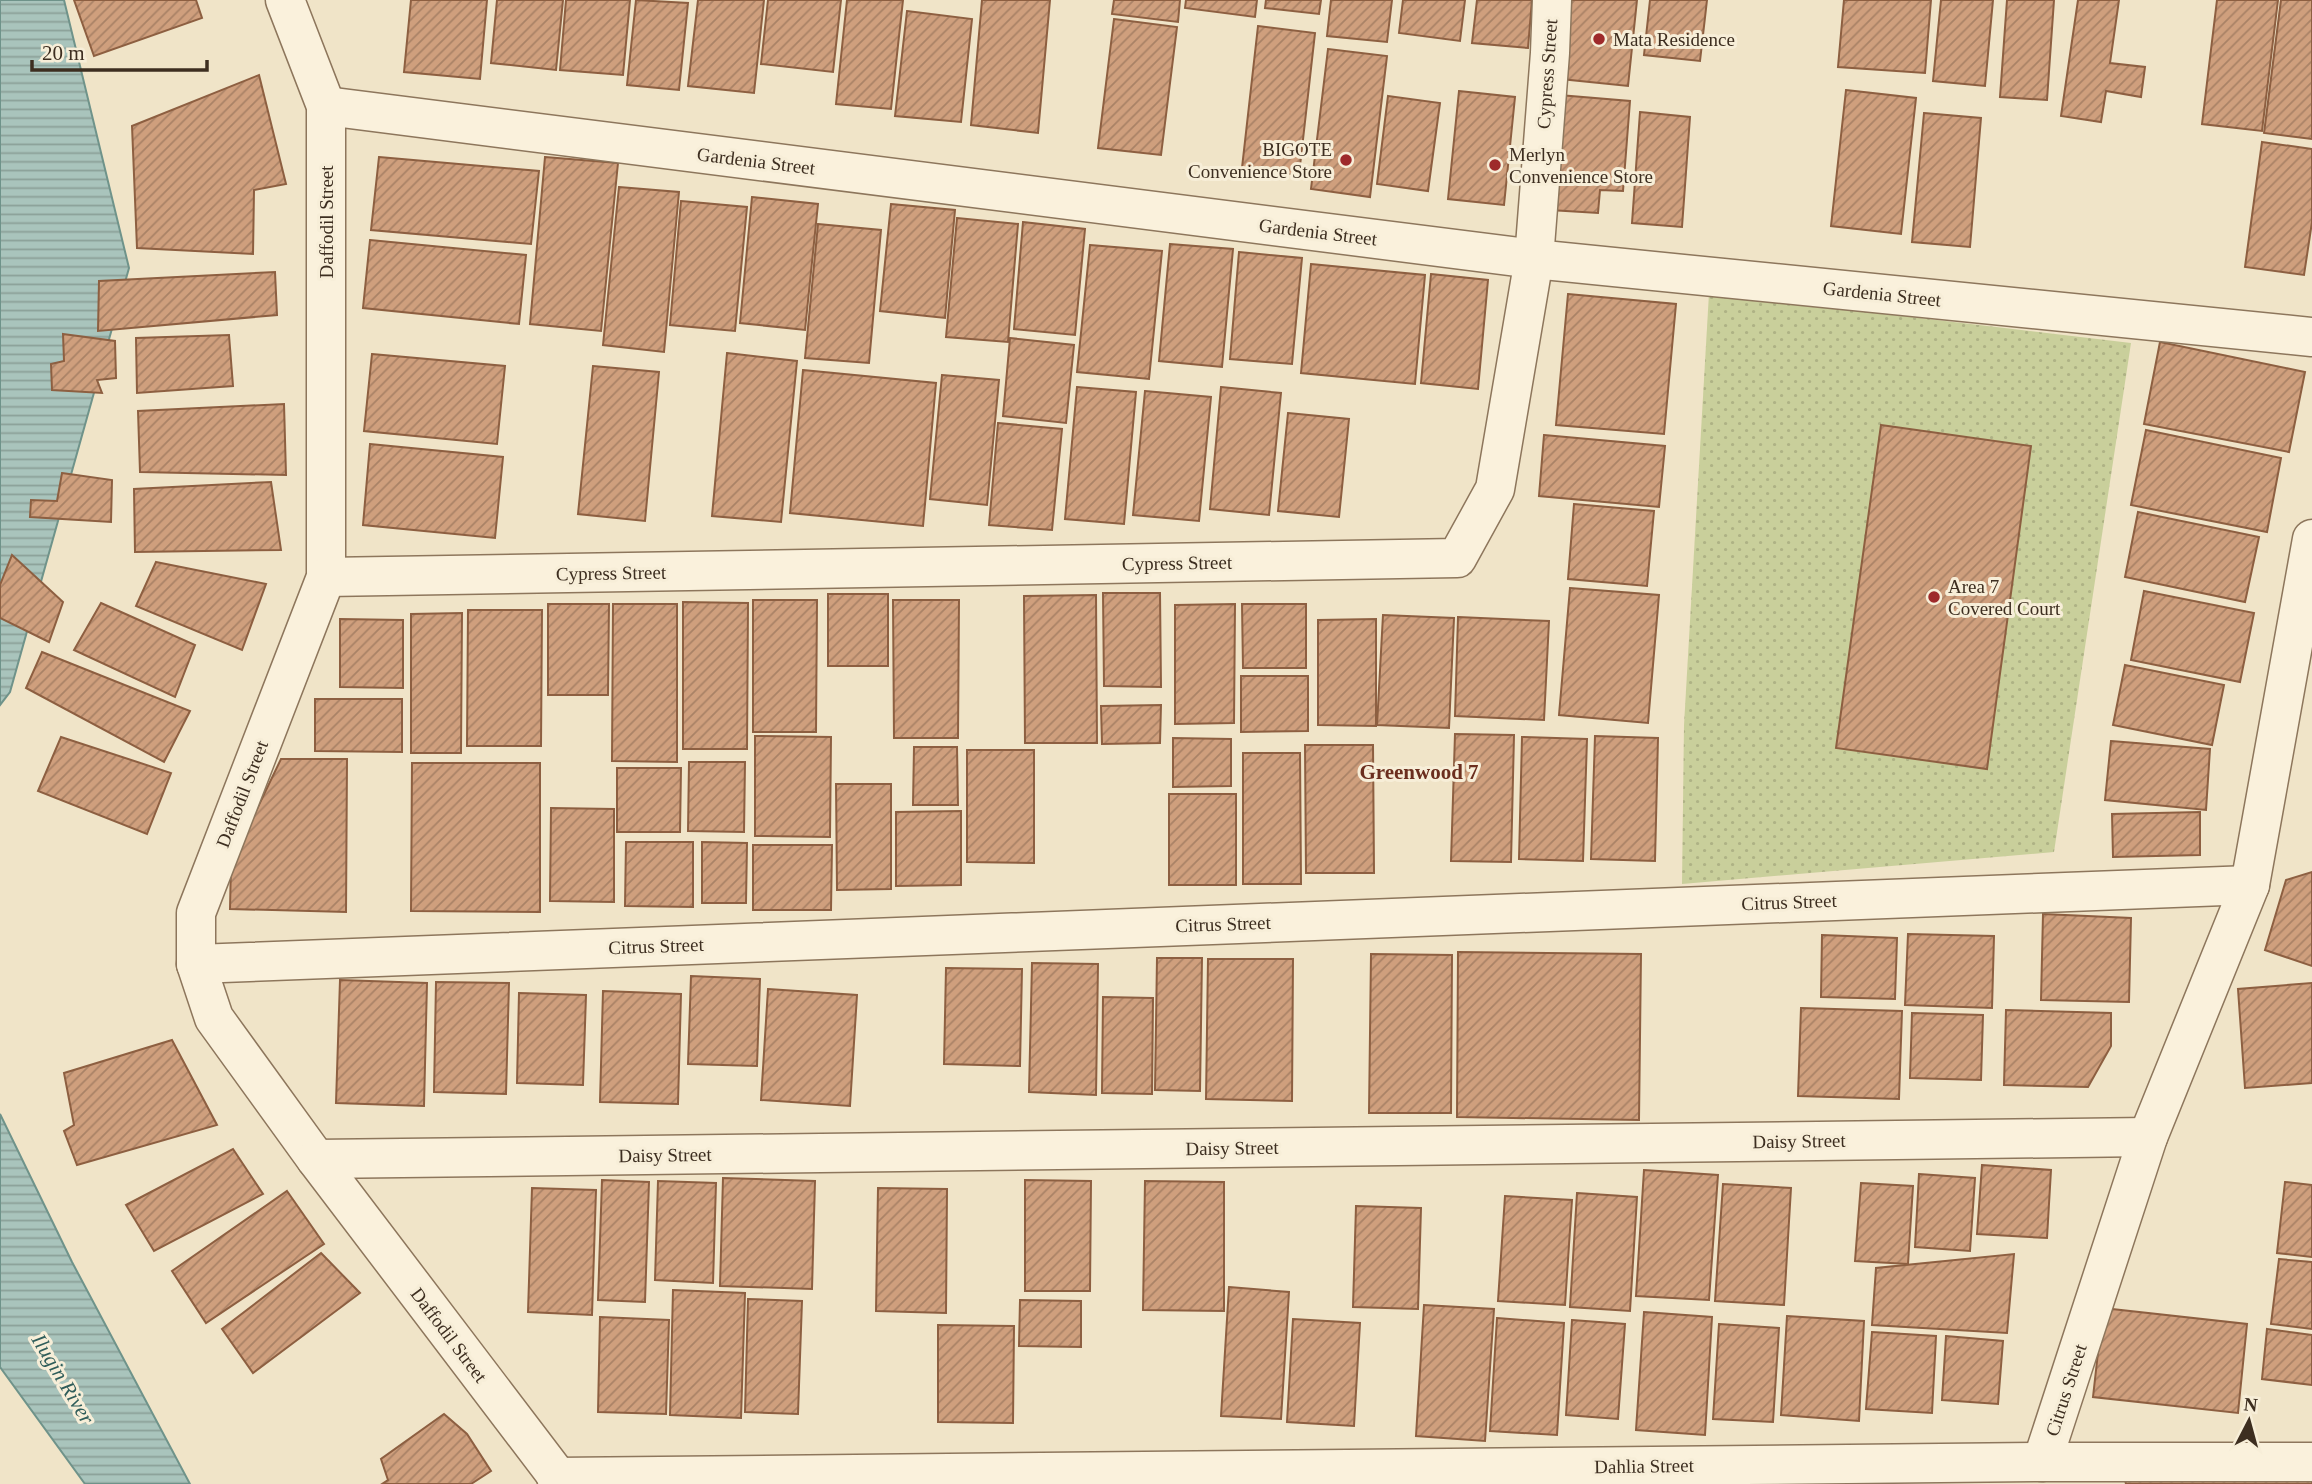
<svg xmlns="http://www.w3.org/2000/svg" width="2312" height="1484" viewBox="0 0 2312 1484" font-family="'Times New Roman',serif">
<style>
.park{fill:url(#park-dots)}
.water{fill:url(#water-rules);stroke:#6f938a;stroke-width:2}
.building{fill:url(#building-hatch);stroke:#8d5f41;stroke-width:2}
.lines{fill:none;stroke-linecap:round;stroke-linejoin:round}
.minor-casing{stroke:#8d765c;stroke-width:41}
.minor{stroke:#faf1dc;stroke-width:38}
.poi-dot{fill:#9e2a2b;stroke:#f7eed8;stroke-width:2.5}
.labels{text-anchor:middle;dominant-baseline:central;stroke-width:6;stroke-linejoin:round;paint-order:stroke}
.poi-label{font-size:19px;fill:#3d2e20;stroke:#f7eed8;text-anchor:start}
.street-label{font-size:19px;fill:#3d2e20;stroke:#f7eed8}
.neighbourhood-label{font-size:21px;font-weight:bold;fill:#6b2e1e;stroke:#f7eed8}
.water-label{font-size:21px;font-style:italic;fill:#2f5d5a;stroke:#f7eed8}
</style>
<defs>
<pattern id="park-dots" width="8" height="8" patternUnits="userSpaceOnUse" patternTransform="scale(1.75)"><rect width="8" height="8" fill="#c9cf9b"/><path d="M2 2h.1M6 6h.1" fill="none" stroke="#aeb285" stroke-width="1.8" stroke-linecap="round"/></pattern>
<pattern id="water-rules" width="6" height="5" patternUnits="userSpaceOnUse" patternTransform="scale(1.75)"><rect width="6" height="5" fill="#a9c4bc"/><path d="M0 2.5h6" fill="none" stroke="#8ba098"/></pattern>
<pattern id="building-hatch" width="6" height="6" patternUnits="userSpaceOnUse" patternTransform="scale(1.75)"><rect width="6" height="6" fill="#cf9f7d"/><path d="M-1 1l2-2M0 6l6-6M5 7l2-2" fill="none" stroke="#a98266"/></pattern>
</defs>
<rect width="100%" height="100%" fill="#f0e4c8"/>
<polygon class="park" points="1709,293 2131,343 2054,852 1682,884 1684,725"/>
<g class="water">
<polygon points="0,0 64,0 129,268 10,692 0,705"/>
<polygon points="0,1114 72,1262 190,1484 85,1484 0,1367"/>
</g>
<g class="building">
<polygon points="74,0 196,0 202,18 94,56"/>
<polygon points="411,0 487,0 480,79 404,72"/>
<polygon points="497,0 563,0 556,70 491,63"/>
<polygon points="566,0 630,0 623,75 560,70"/>
<polygon points="636,0 688,3 679,90 627,85"/>
<polygon points="698,0 764,0 754,93 688,86"/>
<polygon points="768,0 841,0 833,72 761,64"/>
<polygon points="847,0 903,0 891,109 836,104"/>
<polygon points="982,0 1050,0 1038,133 971,125"/>
<polygon points="1114,0 1180,0 1178,22 1112,14"/>
<polygon points="1186,0 1257,0 1255,17 1185,8"/>
<polygon points="1266,0 1321,0 1319,14 1265,8"/>
<polygon points="1331,0 1392,0 1387,42 1327,36"/>
<polygon points="1403,0 1465,0 1460,41 1399,33"/>
<polygon points="1477,0 1532,0 1528,48 1472,43"/>
<polygon points="1570,0 1637,0 1628,86 1561,79"/>
<polygon points="1650,0 1707,0 1700,61 1644,55"/>
<polygon points="1844,0 1931,0 1925,73 1838,67"/>
<polygon points="1941,0 1993,0 1985,86 1933,81"/>
<polygon points="2007,0 2054,0 2047,100 2000,97"/>
<polygon points="2078,0 2119,0 2110,63 2145,67 2141,97 2106,91 2101,122 2061,116"/>
<polygon points="2217,0 2278,0 2262,131 2202,124"/>
<polygon points="2281,0 2312,0 2312,139 2264,133"/>
<polygon points="907,11 972,19 961,122 895,116"/>
<polygon points="1114,19 1177,27 1161,155 1098,148"/>
<polygon points="1258,26 1315,33 1299,175 1242,168"/>
<polygon points="1328,49 1387,56 1370,197 1311,189"/>
<polygon points="259,75 286,184 254,190 253,254 137,248 132,126"/>
<polygon points="1846,90 1916,98 1901,234 1831,226"/>
<polygon points="1459,91 1515,97 1504,205 1448,199"/>
<polygon points="1559,95 1630,101 1623,191 1600,190 1598,213 1550,210"/>
<polygon points="1388,96 1440,103 1428,191 1377,184"/>
<polygon points="1640,112 1690,117 1682,227 1632,223"/>
<polygon points="1924,113 1981,118 1970,247 1912,242"/>
<polygon points="2262,142 2312,149 2312,222 2304,275 2245,267"/>
<polygon points="379,157 539,171 531,244 371,230"/>
<polygon points="545,157 618,163 601,331 530,324"/>
<polygon points="619,187 679,192 664,352 603,345"/>
<polygon points="752,197 818,204 805,330 740,323"/>
<polygon points="681,201 747,207 735,331 670,325"/>
<polygon points="891,204 955,210 945,318 880,311"/>
<polygon points="957,218 1018,224 1008,342 946,337"/>
<polygon points="1023,222 1085,229 1075,335 1014,329"/>
<polygon points="818,224 881,230 869,363 805,358"/>
<polygon points="370,240 526,255 519,324 363,308"/>
<polygon points="1170,244 1233,249 1222,367 1159,361"/>
<polygon points="1090,245 1162,251 1149,379 1077,372"/>
<polygon points="1239,252 1302,258 1292,364 1230,359"/>
<polygon points="1311,264 1425,275 1415,384 1301,373"/>
<polygon points="275,272 277,315 98,331 99,281"/>
<polygon points="1431,274 1488,280 1478,389 1421,383"/>
<polygon points="1568,294 1676,304 1664,434 1556,425"/>
<polygon points="63,334 115,341 116,378 97,380 102,393 52,390 51,364 64,361"/>
<polygon points="229,335 233,386 137,393 136,338"/>
<polygon points="1010,338 1074,345 1066,423 1003,416"/>
<polygon points="2160,342 2305,372 2289,452 2144,424"/>
<polygon points="727,353 797,361 781,522 712,516"/>
<polygon points="372,354 505,366 497,444 364,431"/>
<polygon points="593,366 659,372 645,521 578,514"/>
<polygon points="803,370 936,383 923,526 790,513"/>
<polygon points="942,375 999,380 987,505 930,499"/>
<polygon points="1077,387 1136,392 1124,524 1065,519"/>
<polygon points="1221,387 1281,393 1269,515 1210,509"/>
<polygon points="1145,391 1211,397 1199,521 1133,515"/>
<polygon points="284,404 286,475 140,472 138,411"/>
<polygon points="1288,413 1349,419 1339,517 1278,511"/>
<polygon points="998,423 1062,429 1052,530 989,525"/>
<polygon points="1881,425 2031,446 1987,769 1836,748"/>
<polygon points="2146,430 2281,458 2267,532 2131,505"/>
<polygon points="1544,435 1665,446 1659,507 1539,496"/>
<polygon points="370,444 503,457 495,538 363,525"/>
<polygon points="62,473 112,480 111,522 30,517 31,500 57,501"/>
<polygon points="271,482 281,550 135,552 134,489"/>
<polygon points="1574,504 1654,511 1647,586 1568,579"/>
<polygon points="2138,512 2259,537 2245,602 2125,577"/>
<polygon points="12,555 63,602 49,642 0,618 0,585"/>
<polygon points="156,562 266,584 242,650 136,606"/>
<polygon points="1570,588 1659,595 1648,723 1559,715"/>
<polygon points="2144,591 2254,613 2240,682 2131,660"/>
<polygon points="1103,593 1160,593 1161,687 1104,686"/>
<rect x="828" y="594" width="60" height="72"/>
<polygon points="1096,595 1097,743 1025,743 1024,596"/>
<polygon points="753,600 817,600 816,732 753,732"/>
<polygon points="893,600 959,600 958,738 894,738"/>
<polygon points="683,602 748,603 747,749 683,749"/>
<polygon points="101,603 195,645 175,697 74,650"/>
<polygon points="548,604 609,604 608,695 548,695"/>
<polygon points="613,604 677,604 677,762 612,761"/>
<polygon points="1235,604 1234,723 1175,724 1175,605"/>
<polygon points="1242,604 1306,604 1306,668 1243,668"/>
<polygon points="468,610 542,610 541,746 467,746"/>
<polygon points="462,613 461,753 411,753 411,614"/>
<polygon points="1383,615 1454,618 1449,728 1377,725"/>
<polygon points="1458,617 1549,621 1544,720 1455,716"/>
<polygon points="340,619 403,620 403,688 340,687"/>
<polygon points="1376,619 1376,726 1318,725 1318,620"/>
<polygon points="42,652 190,711 164,762 26,688"/>
<polygon points="2125,665 2224,685 2212,745 2113,725"/>
<polygon points="1241,676 1308,676 1308,731 1241,732"/>
<polygon points="315,699 402,699 402,752 315,751"/>
<polygon points="1161,705 1160,743 1102,744 1101,706"/>
<polygon points="1455,734 1514,735 1511,862 1451,861"/>
<polygon points="755,736 831,737 830,837 755,836"/>
<polygon points="1595,736 1658,738 1655,861 1591,859"/>
<polygon points="61,737 171,773 147,834 38,791"/>
<polygon points="1522,737 1587,739 1583,861 1519,859"/>
<polygon points="1173,738 1231,739 1231,786 1173,787"/>
<polygon points="2111,741 2210,749 2206,810 2105,800"/>
<polygon points="1305,745 1373,745 1374,873 1306,873"/>
<polygon points="914,747 957,747 958,805 913,805"/>
<polygon points="967,750 1034,750 1034,863 967,862"/>
<polygon points="1243,753 1300,753 1301,884 1243,884"/>
<polygon points="281,759 347,759 346,912 230,909 231,863"/>
<polygon points="689,762 745,762 744,832 688,831"/>
<polygon points="412,763 540,763 540,912 411,911"/>
<polygon points="617,768 681,768 680,832 617,832"/>
<polygon points="836,784 891,784 891,889 837,890"/>
<rect x="1169" y="794" width="67" height="91"/>
<polygon points="551,808 614,809 614,902 550,901"/>
<polygon points="961,811 961,885 896,886 896,812"/>
<polygon points="2200,812 2200,855 2113,857 2112,814"/>
<polygon points="626,842 693,842 693,907 625,906"/>
<polygon points="702,842 747,843 746,903 702,903"/>
<polygon points="753,845 832,845 831,910 753,910"/>
<polygon points="2312,872 2312,966 2265,950 2286,880"/>
<polygon points="2043,914 2131,918 2129,1002 2041,1000"/>
<polygon points="1908,934 1994,936 1992,1008 1905,1005"/>
<polygon points="1822,935 1897,938 1895,999 1821,997"/>
<polygon points="1458,952 1641,954 1639,1120 1457,1117"/>
<polygon points="1371,954 1452,955 1451,1113 1369,1113"/>
<polygon points="1157,958 1202,958 1200,1091 1155,1090"/>
<polygon points="1208,959 1293,959 1292,1101 1206,1099"/>
<polygon points="1032,963 1098,964 1096,1095 1029,1092"/>
<polygon points="946,968 1022,969 1020,1066 944,1064"/>
<polygon points="691,976 760,979 757,1066 688,1064"/>
<polygon points="340,980 427,983 424,1106 336,1103"/>
<polygon points="436,982 509,983 506,1094 434,1092"/>
<polygon points="2312,983 2312,1083 2245,1088 2238,989"/>
<polygon points="768,989 857,995 850,1106 761,1100"/>
<polygon points="603,991 681,994 678,1104 600,1102"/>
<polygon points="519,993 586,995 583,1085 517,1083"/>
<polygon points="1103,997 1153,998 1152,1094 1102,1093"/>
<polygon points="1801,1008 1902,1011 1899,1099 1798,1096"/>
<polygon points="2006,1010 2111,1013 2111,1046 2088,1087 2004,1085"/>
<polygon points="1912,1013 1983,1015 1981,1080 1910,1078"/>
<polygon points="172,1040 217,1125 77,1165 64,1131 74,1125 64,1073"/>
<polygon points="233,1149 263,1194 154,1251 126,1205"/>
<polygon points="1982,1165 2051,1170 2047,1238 1977,1234"/>
<polygon points="1644,1170 1718,1175 1709,1300 1636,1296"/>
<polygon points="1919,1174 1975,1178 1970,1251 1915,1247"/>
<polygon points="723,1178 815,1181 812,1289 720,1286"/>
<polygon points="602,1180 649,1182 645,1302 598,1300"/>
<polygon points="1025,1180 1091,1181 1090,1291 1025,1291"/>
<polygon points="658,1181 716,1183 713,1283 655,1280"/>
<polygon points="1145,1181 1224,1182 1224,1311 1143,1310"/>
<polygon points="2285,1182 2312,1185 2312,1257 2277,1253"/>
<polygon points="1861,1183 1913,1186 1908,1264 1855,1261"/>
<polygon points="1723,1184 1791,1188 1784,1305 1715,1301"/>
<polygon points="532,1188 596,1190 592,1315 528,1312"/>
<polygon points="878,1188 947,1189 946,1313 876,1311"/>
<polygon points="287,1191 324,1244 206,1323 172,1271"/>
<polygon points="1577,1193 1637,1197 1630,1311 1570,1307"/>
<polygon points="1505,1196 1572,1200 1565,1305 1498,1301"/>
<polygon points="1356,1206 1421,1208 1418,1309 1353,1307"/>
<polygon points="321,1253 360,1293 253,1373 222,1329"/>
<polygon points="2014,1254 2007,1333 1872,1325 1876,1268"/>
<polygon points="2279,1259 2312,1262 2312,1329 2271,1324"/>
<polygon points="1229,1287 1289,1292 1281,1419 1221,1416"/>
<polygon points="673,1290 745,1293 741,1418 670,1415"/>
<polygon points="748,1299 802,1301 798,1414 745,1412"/>
<polygon points="1020,1300 1081,1301 1081,1347 1019,1346"/>
<polygon points="1424,1305 1494,1309 1485,1441 1416,1436"/>
<polygon points="2103,1308 2247,1324 2238,1413 2093,1397"/>
<polygon points="1644,1312 1712,1317 1705,1435 1636,1430"/>
<polygon points="1787,1316 1864,1321 1859,1421 1781,1415"/>
<polygon points="600,1317 669,1320 666,1414 598,1412"/>
<polygon points="1497,1318 1564,1323 1557,1435 1490,1431"/>
<polygon points="1293,1319 1360,1323 1354,1426 1287,1422"/>
<polygon points="1572,1320 1625,1324 1618,1419 1566,1415"/>
<polygon points="1719,1324 1779,1328 1773,1422 1713,1419"/>
<polygon points="938,1325 1014,1326 1013,1423 938,1422"/>
<polygon points="2267,1329 2312,1335 2312,1385 2262,1379"/>
<polygon points="1872,1332 1936,1336 1932,1413 1866,1409"/>
<polygon points="1946,1336 2003,1341 1998,1404 1942,1400"/>
<polygon points="444,1414 467,1434 491,1471 471,1484 382,1484 388,1480 381,1459"/>
<polygon points="2312,1472 2312,1484 2126,1484 2124,1476"/>
</g>
<g class="lines">
<g class="minor-casing">
<g id="minor">
<polyline points="285,0 326,106 326,577 196,913 196,964 214,1018 316,1159 563,1484"/>
<polyline points="326,106 1534,259 2312,337"/>
<polyline points="326,577 1457,558 1495,489 1534,259 1550,53 1552,0"/>
<polyline points="196,964 2250,885"/>
<polyline points="316,1159 2148,1137"/>
<polyline points="2042,1462 2148,1137 2250,885 2312,539"/>
<polyline points="556,1477 2042,1462 2312,1462"/>
</g>
</g>
<use href="#minor" class="minor"/>
</g>
<g class="poi-dot">
<circle cx="1599" cy="39" r="7"/>
<circle cx="1346" cy="160" r="7"/>
<circle cx="1495" cy="165" r="7"/>
<circle cx="1934" cy="597" r="7"/>
</g>
<g class="labels">
<g class="poi-label">
<text x="1613" y="39">Mata Residence</text>
<text x="1332" y="149" text-anchor="end">BIGOTE<tspan x="1332" dy="22">Convenience Store</tspan></text>
<text x="1509" y="154">Merlyn<tspan x="1509" dy="22">Convenience Store</tspan></text>
<text x="1948" y="586">Area 7<tspan x="1948" dy="22">Covered Court</tspan></text>
</g>
<g class="street-label">
<text transform="translate(1547 74) rotate(-86)">Cypress Street</text>
<text transform="translate(756 161) rotate(7)">Gardenia Street</text>
<text transform="translate(326 222) rotate(-90)">Daffodil Street</text>
<text transform="translate(1318 232) rotate(7)">Gardenia Street</text>
<text transform="translate(1882 294) rotate(6)">Gardenia Street</text>
<text transform="translate(1177 563) rotate(-1)">Cypress Street</text>
<text transform="translate(611 573) rotate(-1)">Cypress Street</text>
<text transform="translate(242 794) rotate(-69)">Daffodil Street</text>
<text transform="translate(1789 902) rotate(-2)">Citrus Street</text>
<text transform="translate(1223 924) rotate(-2)">Citrus Street</text>
<text transform="translate(656 946) rotate(-2)">Citrus Street</text>
<text transform="translate(1799 1141) rotate(-1)">Daisy Street</text>
<text transform="translate(1232 1148) rotate(-1)">Daisy Street</text>
<text transform="translate(665 1155) rotate(-1)">Daisy Street</text>
<text transform="translate(449 1335) rotate(53)">Daffodil Street</text>
<text transform="translate(2066 1390) rotate(-72)">Citrus Street</text>
<text transform="translate(1644 1466) rotate(-1)">Dahlia Street</text>
</g>
<g class="neighbourhood-label">
<text x="1419" y="772">Greenwood 7</text>
</g>
<g class="water-label">
<text transform="translate(63 1379) rotate(59)">Ilugin River</text>
</g>
</g>
<g transform="translate(2249 1421) rotate(6)" stroke="#f7eed8" stroke-width="5" paint-order="stroke">
<path d="M0-5L12 26L0 18L-12 26Z" fill="#3d2e20"/>
<text y="-10" font-size="19" font-weight="bold" text-anchor="middle" fill="#3d2e20">N</text>
</g>
<path d="M32 60v10h175v-10" fill="none" stroke="#3d2e20" stroke-width="3.5"/>
<text x="42" y="60" font-size="21" fill="#3d2e20" stroke="#f7eed8" stroke-width="5" paint-order="stroke">20 m</text>
</svg>
